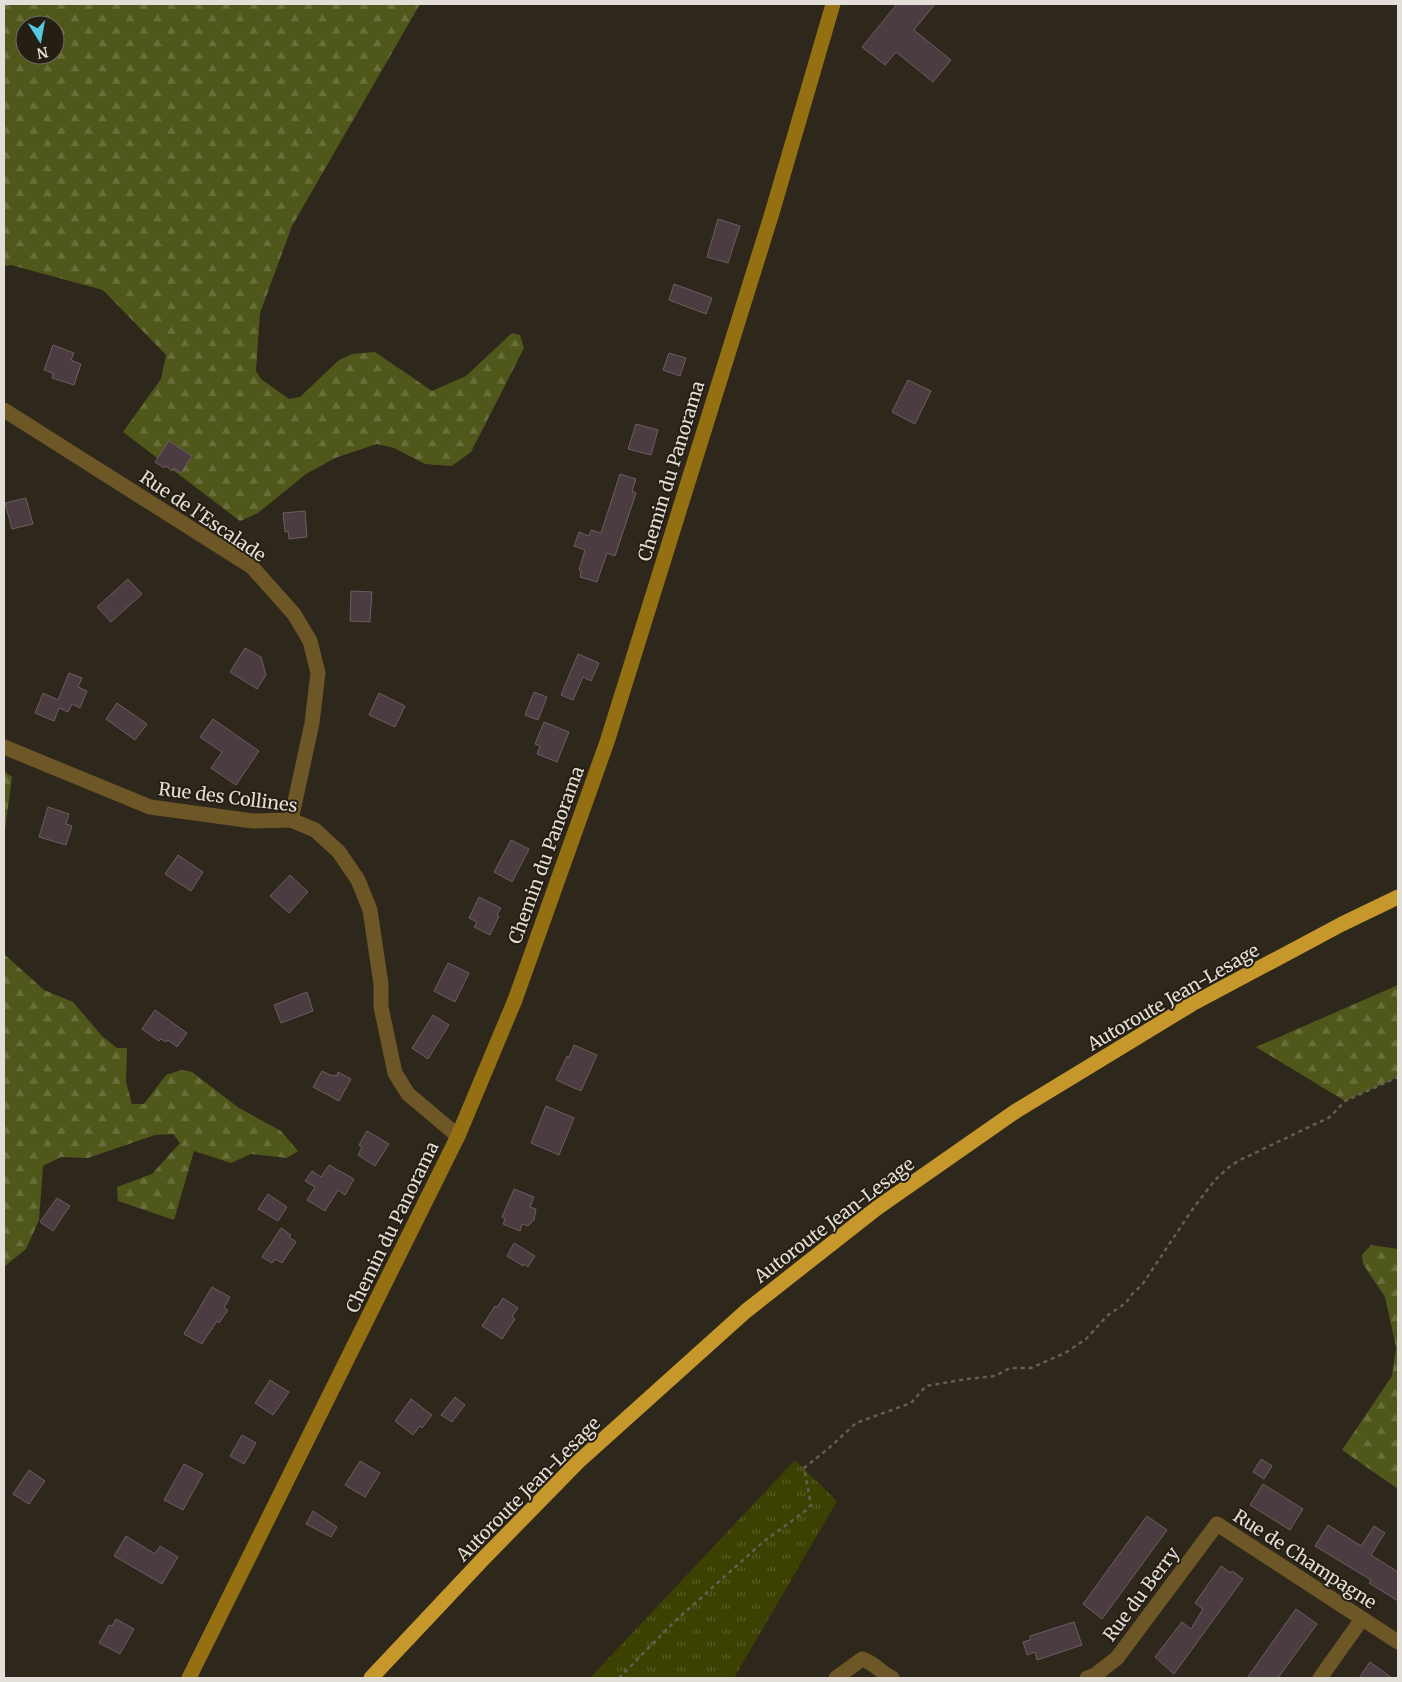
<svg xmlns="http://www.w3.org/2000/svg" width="1402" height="1682" viewBox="0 0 1402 1682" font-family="Merriweather,serif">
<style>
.grass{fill:url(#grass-tufts)}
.forest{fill:url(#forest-firs);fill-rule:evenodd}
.building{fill:#4b3c41;stroke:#6d5d62}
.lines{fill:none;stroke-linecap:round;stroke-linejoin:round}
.path{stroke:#655e55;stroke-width:2.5;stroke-dasharray:4 4;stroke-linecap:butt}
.street{stroke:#6e5726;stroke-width:15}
.secondary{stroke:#957012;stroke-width:15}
.highway{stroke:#c6982b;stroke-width:15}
.labels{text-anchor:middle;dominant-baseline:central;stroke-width:4;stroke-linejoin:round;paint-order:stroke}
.street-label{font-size:18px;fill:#e3ded7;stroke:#251e13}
</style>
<defs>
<pattern id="grass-tufts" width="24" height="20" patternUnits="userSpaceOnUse" patternTransform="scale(1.25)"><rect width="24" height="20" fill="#3c4102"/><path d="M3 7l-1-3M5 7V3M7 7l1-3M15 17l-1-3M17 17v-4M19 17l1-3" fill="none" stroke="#585c26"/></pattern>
<pattern id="forest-firs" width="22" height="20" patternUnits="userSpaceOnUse" patternTransform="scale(1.25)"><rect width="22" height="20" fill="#50571a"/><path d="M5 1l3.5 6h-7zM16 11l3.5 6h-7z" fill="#696f3b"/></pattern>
</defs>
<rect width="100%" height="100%" fill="#2e271c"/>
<polygon class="grass" points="795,1460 837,1501 734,1678 590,1678"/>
<g class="forest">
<path d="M4 4H420L292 226 260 313 256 371 261 379 289 399 300 397 339 360 352 354 375 352 432 391 466 376 512 333 520 335 524 348 471 452 452 466 425 464 394 448 377 444 335 458 306 474 258 513 240 521 123 432 161 379 166 355 103 290 11 265 4 266ZM25 25H55V55H25Z"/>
<polygon points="4,771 12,777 4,837"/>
<polygon points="4,954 44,990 73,1002 102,1036 117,1048 127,1048 126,1082 132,1104 144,1104 166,1075 181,1070 192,1072 239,1108 281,1131 298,1151 287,1158 251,1154 231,1163 194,1151 174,1220 118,1201 117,1187 152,1174 180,1143 173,1134 155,1135 88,1158 61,1157 43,1166 39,1220 26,1249 4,1267"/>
<polygon points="1398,985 1398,1077 1345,1101 1256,1047"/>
<polygon points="1371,1245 1398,1249 1398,1489 1342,1450 1392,1376 1396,1347 1385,1297 1363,1264 1362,1255"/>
</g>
<g class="building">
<polygon points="897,4 935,4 914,30 951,60 933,82 896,52 885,65 862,47"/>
<polygon points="718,219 740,226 728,263 707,257"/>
<polygon points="674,284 712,298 706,314 669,300"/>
<polygon points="53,345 74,353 71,360 81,364 74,385 52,378 53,373 44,370"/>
<polygon points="669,353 686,358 680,376 663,370"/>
<polygon points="908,380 931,391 915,424 892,412"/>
<polygon points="636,424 658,430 651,455 628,449"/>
<polygon points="169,441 192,456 181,473 174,468 172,471 166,466 164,468 155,462"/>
<polygon points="620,474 636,479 632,491 636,493 615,556 607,553 597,582 580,577 581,571 579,570 585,550 574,546 579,532 589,536 591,530 601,533"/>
<polygon points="26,498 33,524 12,529 5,503"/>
<polygon points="305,511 307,537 289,539 288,531 285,532 283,513"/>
<polygon points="128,579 142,594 111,622 97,607"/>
<polygon points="351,591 372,592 370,622 350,621"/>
<polygon points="245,648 261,657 266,675 257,689 230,672"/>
<polygon points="578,654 599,663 591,681 583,677 573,700 561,695"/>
<polygon points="69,673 82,678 78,687 87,691 80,708 72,704 68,712 59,708 54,721 35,713 43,693 58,700"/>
<polygon points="534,692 547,697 538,720 525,715"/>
<polygon points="379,693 405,706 395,727 369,715"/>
<polygon points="117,703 147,724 135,740 106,719"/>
<polygon points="213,719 259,751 236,785 211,768 222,752 200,737"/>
<polygon points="544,722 569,732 557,762 537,754 540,746 535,744"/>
<polygon points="48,807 69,814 66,824 72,826 66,845 39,837"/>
<polygon points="511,840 529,849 512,882 494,872"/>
<polygon points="178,855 203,872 191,891 165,874"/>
<polygon points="290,875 308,892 289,913 270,896"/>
<polygon points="479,897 501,908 497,915 499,916 490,935 474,927 477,922 469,918"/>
<polygon points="448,963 469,973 455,1002 434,991"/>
<polygon points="307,992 313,1011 281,1023 274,1005"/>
<polygon points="155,1010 187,1033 177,1047 168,1040 166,1042 161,1039 159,1041 142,1029"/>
<polygon points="433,1015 449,1025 428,1059 412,1048"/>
<polygon points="574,1045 597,1055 581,1091 556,1080 567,1056 569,1057"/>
<polygon points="322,1071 332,1076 333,1075 337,1076 338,1072 351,1079 339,1101 313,1087"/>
<polygon points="546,1106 574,1118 559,1155 531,1143"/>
<polygon points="367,1131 389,1144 375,1166 358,1155 362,1147 359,1145"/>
<polygon points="329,1165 354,1179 345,1195 338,1190 325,1211 307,1200 315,1187 305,1181 312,1171 321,1177"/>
<polygon points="514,1189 534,1197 530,1207 536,1209 534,1220 528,1226 522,1224 520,1231 503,1224 505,1219 502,1217"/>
<polygon points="268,1194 287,1207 278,1221 258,1209"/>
<polygon points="57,1198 70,1206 53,1231 40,1222"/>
<polygon points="281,1228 291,1235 289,1237 296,1242 282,1263 275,1259 272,1263 262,1257"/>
<polygon points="514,1243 535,1256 528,1267 524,1264 523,1266 507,1256"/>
<polygon points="212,1287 230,1297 224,1308 228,1310 219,1323 217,1321 202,1344 184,1334"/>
<polygon points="503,1298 518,1308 512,1317 515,1319 502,1339 482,1326 495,1306 497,1307"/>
<polygon points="270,1380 289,1392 273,1415 255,1403"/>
<polygon points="455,1397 465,1405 452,1422 441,1415"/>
<polygon points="411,1399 432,1415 422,1428 420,1426 413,1435 395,1421"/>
<polygon points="242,1435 256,1443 244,1464 230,1456"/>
<polygon points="1261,1459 1272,1466 1264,1479 1253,1472"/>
<polygon points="360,1461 380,1473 365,1497 345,1485"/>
<polygon points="184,1464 203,1474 183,1510 164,1500"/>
<polygon points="29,1470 45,1481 29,1504 13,1494"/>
<polygon points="1263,1484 1303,1509 1290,1530 1250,1505"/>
<polygon points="313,1511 337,1527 331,1537 306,1524"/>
<polygon points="1147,1516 1167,1530 1102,1619 1083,1604"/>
<polygon points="1328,1525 1361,1546 1374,1526 1385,1533 1371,1555 1398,1572 1398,1601 1369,1583 1371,1580 1315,1546"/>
<polygon points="126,1536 155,1554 160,1546 178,1557 162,1584 114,1556"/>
<polygon points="1221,1566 1231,1573 1232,1571 1243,1579 1174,1674 1155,1657 1182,1622 1191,1629 1203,1609 1195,1603"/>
<polygon points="1296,1609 1317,1624 1278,1678 1247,1678"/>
<polygon points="116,1619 134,1629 120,1654 99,1643 109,1625 112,1626"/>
<polygon points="1074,1622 1082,1645 1037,1660 1035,1652 1027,1655 1023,1642 1030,1640 1030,1636"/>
<polygon points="1370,1662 1392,1678 1359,1678"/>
</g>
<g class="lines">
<polyline class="path" points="619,1678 673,1623 763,1542 805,1511 811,1505 804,1468 829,1448 856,1423 911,1403 926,1386 967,1379 995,1376 1010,1368 1031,1368 1065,1353 1086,1339 1108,1315 1126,1303 1130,1296 1142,1285 1192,1210 1215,1180 1228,1168 1238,1161 1330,1117 1345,1101 1398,1077"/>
<g class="street">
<polyline points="4,410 252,567 294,614 310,641 318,673 312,723 291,820"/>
<polyline points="4,747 150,807 253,821 291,820 315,830 339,852 358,880 370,910 381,984 381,1007 395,1073 408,1094 458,1136"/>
<path d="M836 1678 862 1659C875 1663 880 1672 892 1678"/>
<polyline points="1087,1678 1095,1675 1117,1658 1217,1524 1398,1642"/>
<polyline points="1320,1678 1362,1619"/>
</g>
<polyline class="secondary" points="189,1678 458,1136 515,1000 607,742 772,213 833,4"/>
<polyline class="highway" points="371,1678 484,1558 578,1462 746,1311 877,1208 1016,1111 1192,1004 1342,924 1398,897"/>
</g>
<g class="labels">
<g class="street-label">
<text transform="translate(671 471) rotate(-73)">Chemin du Panorama</text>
<text transform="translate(203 516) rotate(34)">Rue de l'Escalade</text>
<text transform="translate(228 797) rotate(7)">Rue des Collines</text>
<text transform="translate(546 855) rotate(-70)">Chemin du Panorama</text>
<text transform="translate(1173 997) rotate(-30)">Autoroute Jean-Lesage</text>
<text transform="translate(834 1220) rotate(-37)">Autoroute Jean-Lesage</text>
<text transform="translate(392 1227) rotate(-64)">Chemin du Panorama</text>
<text transform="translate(528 1489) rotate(-45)">Autoroute Jean-Lesage</text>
<text transform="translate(1305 1559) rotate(33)">Rue de Champagne</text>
<text transform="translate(1141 1594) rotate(-53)">Rue du Berry</text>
</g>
</g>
<rect width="1402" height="1682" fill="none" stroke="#e3ded7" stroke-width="10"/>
<g transform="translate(40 40) rotate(169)"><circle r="24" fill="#251e13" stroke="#716b61"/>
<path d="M0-4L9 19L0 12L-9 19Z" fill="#56c9e1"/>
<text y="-8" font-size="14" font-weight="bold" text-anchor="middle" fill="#e3ded7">N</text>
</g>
</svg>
